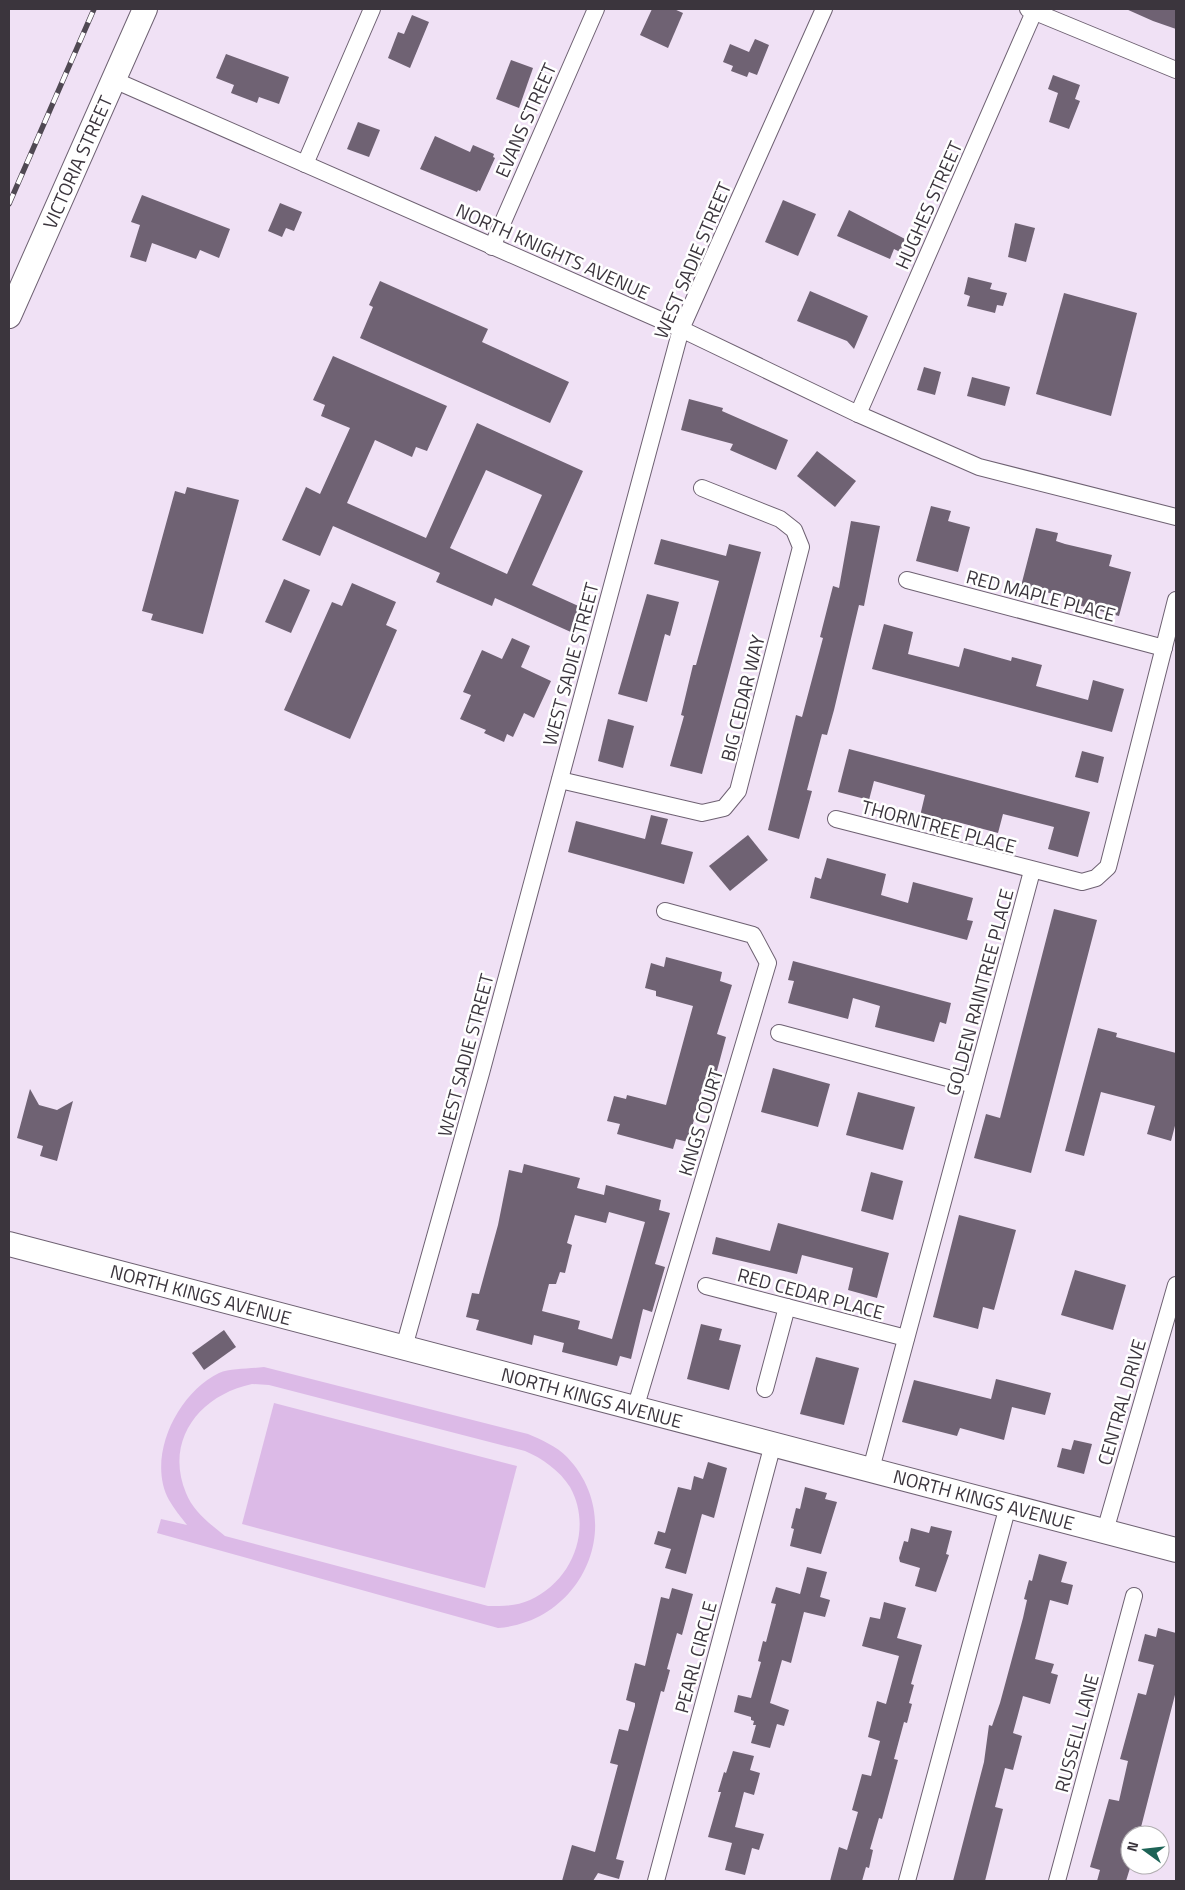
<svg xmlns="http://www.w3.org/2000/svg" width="1185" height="1890" viewBox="0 0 1185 1890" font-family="'Titillium Web',sans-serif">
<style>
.green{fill:#dcbae7;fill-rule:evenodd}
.building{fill:#6f6273;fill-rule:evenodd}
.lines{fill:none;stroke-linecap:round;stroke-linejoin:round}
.street-casing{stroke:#6e6172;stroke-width:18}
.secondary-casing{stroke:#6e6172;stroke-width:26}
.street{stroke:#fff;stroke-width:16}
.secondary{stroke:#fff;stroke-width:24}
.rail-casing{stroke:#504953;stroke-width:5.5}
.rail{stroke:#fff;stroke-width:4;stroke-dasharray:11;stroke-linecap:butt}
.labels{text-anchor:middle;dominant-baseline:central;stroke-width:5;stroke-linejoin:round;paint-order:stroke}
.street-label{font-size:19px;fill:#3b353d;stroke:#fff}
</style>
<rect width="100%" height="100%" fill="#f0e1f5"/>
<g class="green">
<path d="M264 1367 528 1434C542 1440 556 1446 567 1457 628 1521 583 1622 498 1628L157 1533 161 1519 187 1525C181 1517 174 1509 169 1500 146 1458 177 1393 219 1373 231 1368 251 1369 264 1367ZM252 1384 269 1385 525 1451C542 1458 560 1471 570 1487 593 1528 573 1581 530 1600 517 1606 503 1606 488 1606L225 1536C210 1524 193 1511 186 1493 164 1440 200 1395 252 1384Z"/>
<polygon points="274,1403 517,1466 485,1588 242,1524"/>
</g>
<g class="building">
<polygon points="652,9 674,9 683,13 668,48 640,35"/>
<polygon points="1126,9 1176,9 1176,29 1153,21"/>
<polygon points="412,15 429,22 410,68 388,58 398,32 404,34"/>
<polygon points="755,39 769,45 757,75 749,72 747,77 731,71 733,66 723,62 730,44 749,52"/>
<polygon points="226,54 289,77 279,104 259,97 257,103 231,93 234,85 216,78"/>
<polygon points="511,60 533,68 519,108 496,99"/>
<polygon points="1053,75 1080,85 1075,99 1080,101 1069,129 1049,122 1058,93 1048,89"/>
<polygon points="358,122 380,130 369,157 347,149"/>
<polygon points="435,136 470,152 473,145 494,154 493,157 495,158 480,191 478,190 477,192 420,169"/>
<polygon points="142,195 230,229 219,258 200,250 196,259 152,243 146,262 130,257 140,225 131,222"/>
<polygon points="783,200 816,214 798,256 765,242"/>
<polygon points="280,203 302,212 294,231 286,228 282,237 268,231"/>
<polygon points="849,210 905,239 900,252 894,249 890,259 837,236"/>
<polygon points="1015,223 1035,228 1026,262 1008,257"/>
<polygon points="968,277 992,283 990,289 1007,293 1003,306 997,305 995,313 967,306 970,296 964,294"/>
<polygon points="380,281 488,329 482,342 569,382 550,423 360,338 373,307 369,305"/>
<polygon points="810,291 868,316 854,349 847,341 797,321"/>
<polygon points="1064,293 1137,313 1111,416 1036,394"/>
<path d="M333 356 447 406 427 451 416 447 412 457 375 440 347 503 426 538 477 423 583 471 532 585 585 609 573 633 495 598 492 606 436 582 440 573 333 526 320 556 282 540 306 487 320 494 350 428 321 416 325 405 313 400ZM486 470 542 495 507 574 450 548Z"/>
<polygon points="924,367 941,372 935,395 917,390"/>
<polygon points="972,377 1010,387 1005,406 967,396"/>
<polygon points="689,399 723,408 722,411 788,440 776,470 730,450 733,444 681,430"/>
<polygon points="817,451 856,481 835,507 797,476"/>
<polygon points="187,487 239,500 203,634 151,620 153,614 142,611 175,491 185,494"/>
<polygon points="931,506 951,511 948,521 970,527 958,572 916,561"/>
<polygon points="851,521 880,526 864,606 859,605 834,710 827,735 822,734 807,790 812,791 799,839 768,830 796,715 802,717 823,638 820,637 833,586 839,588"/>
<polygon points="1036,528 1058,533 1056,541 1065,544 1112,555 1109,566 1131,572 1119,616 1078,605 1079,600 1021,586"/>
<polygon points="661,539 726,556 729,544 761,552 702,774 670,766 684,716 681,715 693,665 696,665 719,581 654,564"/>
<polygon points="284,579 310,590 291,633 265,622"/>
<polygon points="352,583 396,602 386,625 397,630 350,739 284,710 332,602 342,606"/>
<polygon points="647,594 679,602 670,636 665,634 647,702 618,694"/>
<polygon points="884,624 913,632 908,654 959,667 964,648 1011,661 1012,657 1042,665 1036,686 1088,700 1093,680 1124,689 1112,732 872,669"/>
<polygon points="512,638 530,646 521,667 551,681 534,718 524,713 513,737 507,734 504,742 484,733 486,730 460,719 471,695 463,692 482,650 502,659"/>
<polygon points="608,719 634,726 623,768 598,761"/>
<polygon points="849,749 1090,812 1078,857 1048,849 1054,827 1003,814 998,833 950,820 949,824 920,816 925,795 874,781 869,800 838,792"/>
<polygon points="1082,751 1104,757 1098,783 1075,777"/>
<polygon points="651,815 668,819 661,844 693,852 684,884 568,852 576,821 645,839"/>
<polygon points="748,835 768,860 730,891 709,866"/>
<polygon points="827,858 886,874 881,895 908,903 913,882 973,898 967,920 973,921 967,940 810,898 815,877 821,879"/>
<polygon points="1054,909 1097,920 1031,1173 974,1158 986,1114 1000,1118"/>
<polygon points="666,957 722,972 720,981 732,985 717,1034 726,1037 711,1093 702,1090 688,1142 676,1139 673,1149 617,1134 620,1124 607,1121 614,1096 626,1099 627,1095 666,1105 693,1006 656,996 656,991 645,988 651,963 664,967"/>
<polygon points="793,961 951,1003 946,1024 940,1022 934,1042 875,1027 880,1006 853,998 848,1019 788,1003 794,981 788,980"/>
<polygon points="1098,1028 1117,1033 1116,1037 1176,1053 1176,1122 1171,1141 1147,1134 1155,1106 1101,1092 1084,1156 1065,1151"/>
<polygon points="773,1068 830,1084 818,1127 761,1112"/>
<polygon points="30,1089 39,1105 57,1110 73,1101 57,1161 40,1156 43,1146 17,1138"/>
<polygon points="858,1092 915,1107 903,1150 846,1135"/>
<path d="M524 1164 580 1178 577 1188 604 1195 606 1185 661 1200 659 1210 670 1213 655 1264 665 1267 652 1312 643 1309 631 1359 620 1356 617 1366 562 1352 564 1343 534 1335 532 1345 476 1330 479 1320 466 1317 472 1293 479 1294 498 1225 509 1170 522 1173ZM609 1212 645 1222 612 1339 578 1329 580 1321 542 1311 549 1284H556L560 1272 565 1273 572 1245 567 1243 575 1215 606 1223Z"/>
<polygon points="871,1172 903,1181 893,1220 861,1211"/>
<polygon points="959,1215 1016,1230 994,1310 983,1307 978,1329 933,1317"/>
<polygon points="778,1223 889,1253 877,1298 848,1290 853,1268 802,1255 797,1274 712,1254 716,1237 770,1251"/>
<polygon points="1075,1270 1126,1285 1113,1330 1061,1315"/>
<polygon points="701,1324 722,1329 719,1340 741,1345 729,1390 687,1379"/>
<polygon points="224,1330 236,1347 204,1370 192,1353"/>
<polygon points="816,1357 859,1368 844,1425 800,1414"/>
<polygon points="996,1379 1051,1393 1045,1415 1012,1407 1004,1440 960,1428 957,1436 902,1422 914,1380 991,1399"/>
<polygon points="1074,1440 1092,1444 1084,1474 1057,1467 1062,1448 1071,1450"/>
<polygon points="708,1462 727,1468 714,1518 702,1514 686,1574 665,1568 671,1549 654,1544 658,1531 665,1533 678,1487 691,1490 694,1476 703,1479"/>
<polygon points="805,1487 827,1493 825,1499 837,1502 821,1554 790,1546 794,1529 791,1528 796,1508 800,1509"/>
<polygon points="931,1526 952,1531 946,1554 949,1555 936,1592 915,1586 920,1568 900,1562 899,1558 904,1541 908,1542 911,1528 929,1533"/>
<polygon points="1039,1554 1067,1562 1061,1582 1073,1585 1068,1605 1050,1600 1035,1659 1054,1664 1051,1673 1058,1675 1050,1704 1023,1696 1013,1733 1022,1736 1013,1770 1005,1768 995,1807 1003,1809 985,1881 953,1881 984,1762 989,1725 992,1726 1000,1703 1023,1618 1027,1600 1024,1599 1029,1580 1032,1581"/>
<polygon points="807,1567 827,1572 820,1597 830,1600 825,1617 804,1612 791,1663 782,1660 770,1703 789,1710 784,1726 777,1724 770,1748 751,1743 756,1725 753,1725 754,1721 751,1720 751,1717 734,1712 738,1695 751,1698 761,1662 758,1661 763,1641 766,1642 776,1604 771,1603 776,1587 800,1594"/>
<polygon points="672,1588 693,1594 682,1635 677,1633 667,1669 670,1670 664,1692 661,1691 616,1859 624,1861 619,1879 598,1873 593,1881 562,1881 572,1845 595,1852 618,1765 610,1763 619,1729 628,1731 635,1706 635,1703 626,1700 635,1663 645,1666 661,1597 669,1599"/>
<polygon points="884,1602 906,1608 897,1638 922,1645 911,1684 914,1685 909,1703 912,1704 907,1723 904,1722 894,1759 898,1760 882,1819 879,1818 870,1849 873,1850 869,1868 866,1867 862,1881 830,1881 839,1847 847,1850 858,1812 852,1810 862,1774 871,1776 880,1741 868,1737 877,1701 886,1704 899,1656 862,1646 870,1617 880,1619"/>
<polygon points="1158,1628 1176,1633 1176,1691 1139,1835 1130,1835 1130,1868 1126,1881 1097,1881 1100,1870 1090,1867 1109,1799 1119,1801 1128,1761 1120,1759 1138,1693 1146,1695 1154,1665 1138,1661 1145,1634 1156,1637"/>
<polygon points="733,1751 754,1756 750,1770 760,1773 754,1795 744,1792 735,1827 764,1834 759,1850 752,1848 745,1875 725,1870 732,1843 708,1837 721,1792 718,1792 724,1772 726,1773"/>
</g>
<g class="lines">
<g class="street-casing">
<g id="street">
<polyline points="1028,9 1176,70"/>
<polyline points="114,80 681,329 858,414 979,467 1176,517"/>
<polyline points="305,164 372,9"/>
<polyline points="492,247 596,9"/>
<polyline points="858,414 1034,12"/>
<polyline points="907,580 1164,648"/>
<polyline points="560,780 702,813 724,808 738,791 801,547 794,530 780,519 702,488"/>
<polyline points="836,819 1082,882 1096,878 1108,867 1176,600"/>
<polyline points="779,1033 974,1085"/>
<polyline points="706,1286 906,1338"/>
<polyline points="404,1347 481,1073 681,329 824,9"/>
<polyline points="765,1389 787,1307"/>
<polyline points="635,1409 768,963 753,935 665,911"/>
<polyline points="871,1469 1032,871"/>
<polyline points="1105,1531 1176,1285"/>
<polyline points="656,1881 773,1444"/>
<polyline points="907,1881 1008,1506"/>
<polyline points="1057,1881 1134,1596"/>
</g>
</g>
<g class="secondary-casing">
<g id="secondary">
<polyline points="9,316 145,9"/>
<polyline points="9,1244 1176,1550"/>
</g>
</g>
<use href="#street" class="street"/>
<use href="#secondary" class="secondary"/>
<g class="rail-casing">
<polyline id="rail" points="9,204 94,9"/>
</g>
<use href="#rail" class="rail"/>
</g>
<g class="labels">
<g class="street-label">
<text transform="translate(525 120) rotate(-66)">EVANS STREET</text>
<text transform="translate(77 162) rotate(-66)">VICTORIA STREET</text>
<text transform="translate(928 205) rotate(-66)">HUGHES STREET</text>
<text transform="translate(553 251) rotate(24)">NORTH KNIGHTS AVENUE</text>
<text transform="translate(692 260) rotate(-67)">WEST SADIE STREET</text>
<text transform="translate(1041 595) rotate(15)">RED MAPLE PLACE</text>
<text transform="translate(570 664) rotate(-75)">WEST SADIE STREET</text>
<text transform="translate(742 698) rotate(-76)">BIG CEDAR WAY</text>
<text transform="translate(939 826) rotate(15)">THORNTREE PLACE</text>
<text transform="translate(979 992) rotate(-75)">GOLDEN RAINTREE PLACE</text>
<text transform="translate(465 1055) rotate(-75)">WEST SADIE STREET</text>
<text transform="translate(700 1122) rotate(-73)">KINGS COURT</text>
<text transform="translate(811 1293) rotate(15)">RED CEDAR PLACE</text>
<text transform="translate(201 1294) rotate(15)">NORTH KINGS AVENUE</text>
<text transform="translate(592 1397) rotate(15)">NORTH KINGS AVENUE</text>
<text transform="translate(1121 1402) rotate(-74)">CENTRAL DRIVE</text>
<text transform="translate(984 1499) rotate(15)">NORTH KINGS AVENUE</text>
<text transform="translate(695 1657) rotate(-75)">PEARL CIRCLE</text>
<text transform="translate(1076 1733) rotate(-75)">RUSSELL LANE</text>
</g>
</g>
<rect width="1185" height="1890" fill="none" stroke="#3b353d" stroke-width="20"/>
<g transform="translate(1145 1850) rotate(285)"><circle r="24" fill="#ffffff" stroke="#b1aeb1"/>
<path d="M0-4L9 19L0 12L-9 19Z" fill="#1d6356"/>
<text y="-8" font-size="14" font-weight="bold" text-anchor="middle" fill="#3b353d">N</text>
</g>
</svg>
